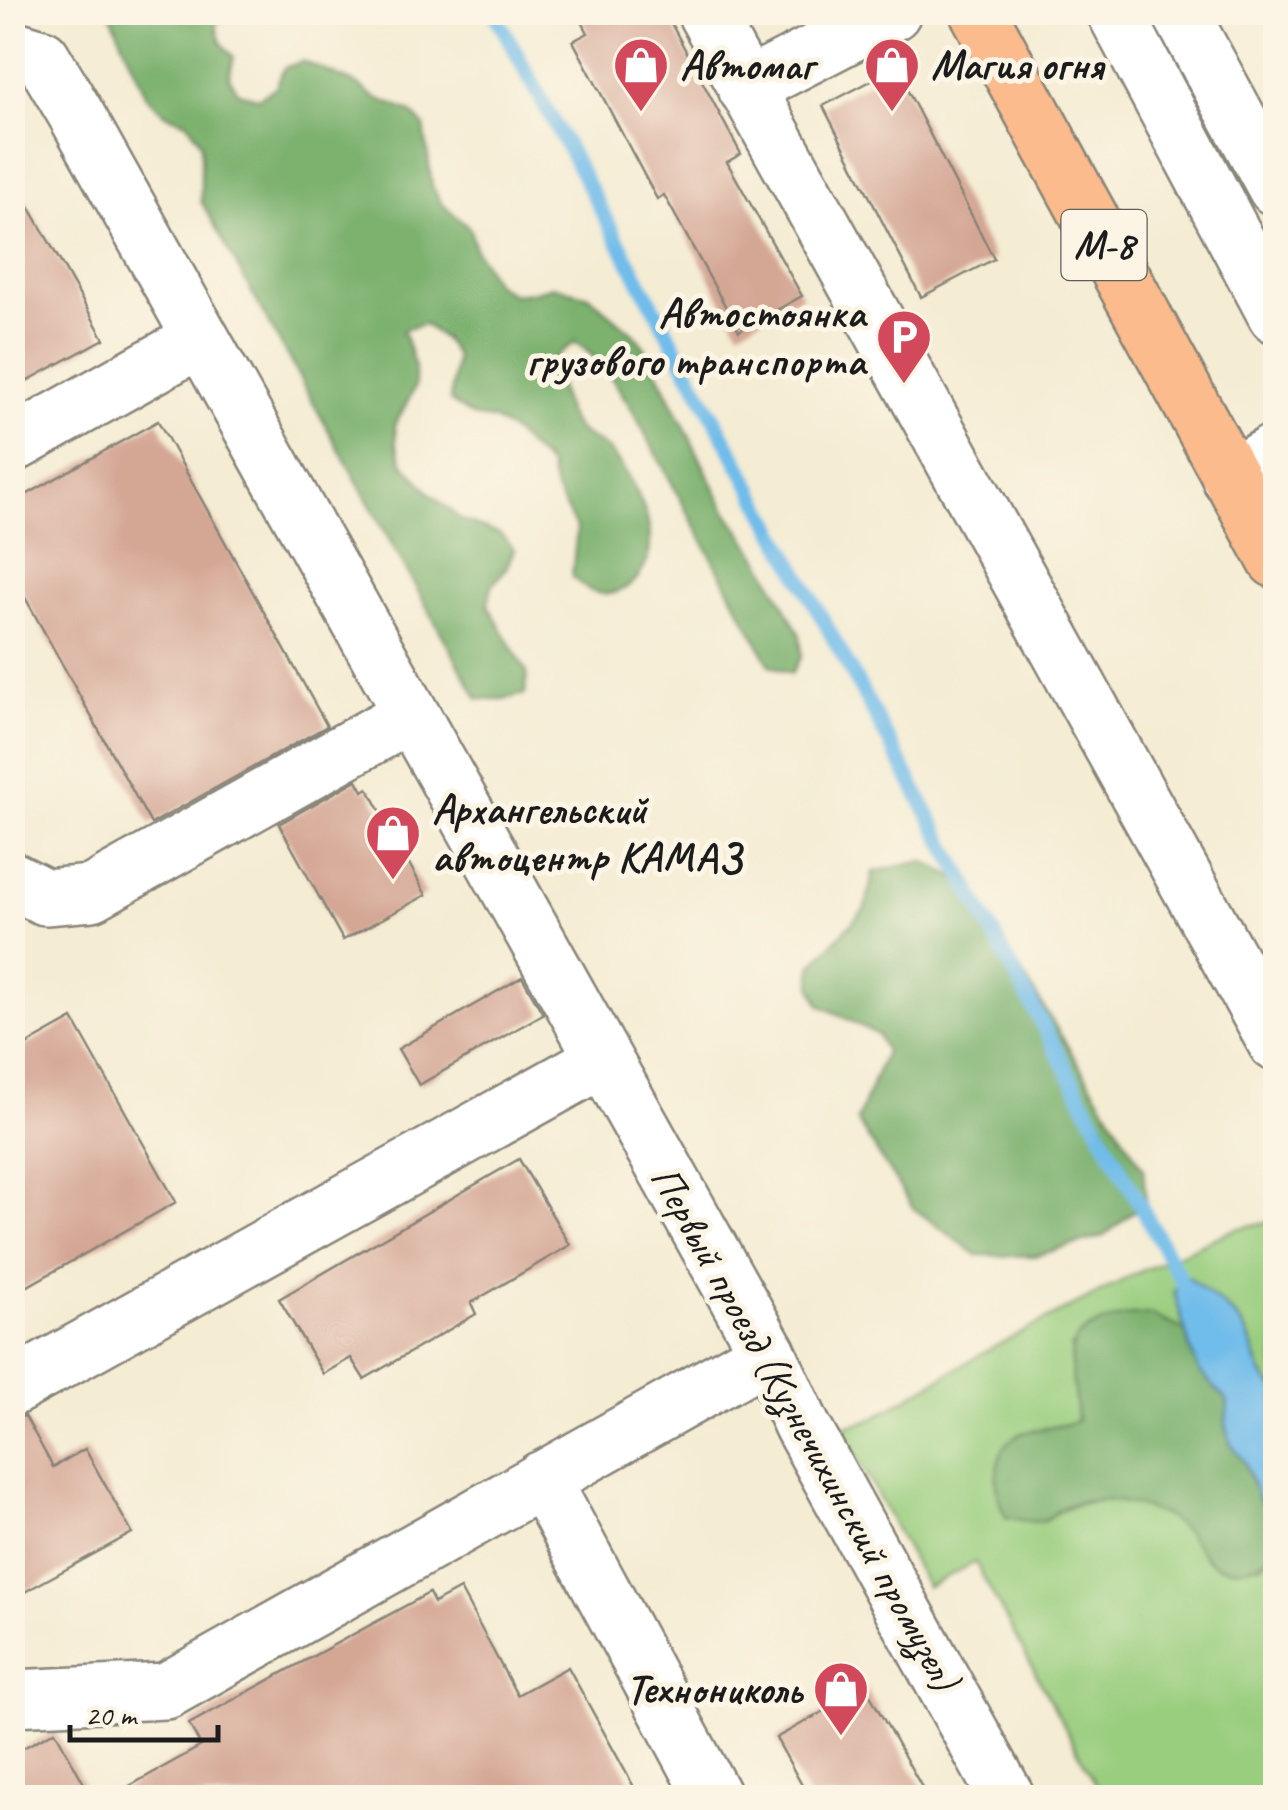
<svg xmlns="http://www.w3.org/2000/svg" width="1288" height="1810" viewBox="0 0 1288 1810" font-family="Caveat,sans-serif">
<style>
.green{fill:#9ace7f;stroke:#5b754e;stroke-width:2.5}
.forest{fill:#7bb16e;stroke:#4c6645;stroke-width:2.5}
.water{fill:#70bcea;stroke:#466c83;stroke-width:2.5}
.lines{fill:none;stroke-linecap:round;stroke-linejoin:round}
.stream{stroke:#70bcea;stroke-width:15}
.building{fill:#d4a694}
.minor-casing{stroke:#888478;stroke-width:60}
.major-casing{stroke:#888478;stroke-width:60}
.minor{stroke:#fff;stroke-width:55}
.major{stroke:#fbbb8c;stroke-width:55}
.labels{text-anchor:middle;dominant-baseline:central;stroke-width:10;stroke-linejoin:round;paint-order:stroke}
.shield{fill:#fcf5e5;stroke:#5f5d58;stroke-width:2.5}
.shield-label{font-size:40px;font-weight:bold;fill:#1c1c1c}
.poi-label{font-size:42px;font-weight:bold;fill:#1c1c1c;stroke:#fcf5e5;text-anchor:start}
.street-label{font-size:42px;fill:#1c1c1c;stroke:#fcf5e5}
</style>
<rect width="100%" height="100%" fill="#fcf5e5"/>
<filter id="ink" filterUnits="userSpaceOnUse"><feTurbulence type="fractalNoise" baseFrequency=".01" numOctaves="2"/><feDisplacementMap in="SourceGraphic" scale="20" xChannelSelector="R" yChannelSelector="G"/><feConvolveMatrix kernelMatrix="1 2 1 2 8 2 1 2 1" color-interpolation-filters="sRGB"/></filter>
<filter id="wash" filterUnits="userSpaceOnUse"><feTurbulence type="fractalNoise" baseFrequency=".0048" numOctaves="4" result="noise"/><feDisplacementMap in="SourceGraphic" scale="40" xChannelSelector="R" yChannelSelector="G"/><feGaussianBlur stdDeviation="2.25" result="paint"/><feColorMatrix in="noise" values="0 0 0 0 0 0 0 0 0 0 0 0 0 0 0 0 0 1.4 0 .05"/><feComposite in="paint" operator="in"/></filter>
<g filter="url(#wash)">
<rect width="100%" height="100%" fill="#f4ecd3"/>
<path class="green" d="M1275 1220V1389C1253 1370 1259 1348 1242 1325 1229 1307 1205 1292 1187 1277L1174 1291 1187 1331 1181 1329 1071 1346 1078 1421 1058 1429 1021 1433C1004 1465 987 1482 1006 1517L1045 1520C1083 1492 1148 1494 1183 1528 1192 1537 1200 1550 1207 1560L1261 1565 1275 1552V1797H1103L975 1562 927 1587 841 1427 870 1420 990 1349 1137 1273 1235 1229Z"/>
<g class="forest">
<path d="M110 13H261L235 16 215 23 221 42 234 57 229 77 239 93 258 98 276 87 284 68 303 61 359 85 374 97 411 112 424 126 432 186 442 204 470 229 475 249 495 283 512 294 533 292 553 286 589 296 635 335 647 351 725 509 761 561 800 635 802 656 791 674 770 665 634 413C616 384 603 361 575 342L557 355C555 376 562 410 576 428 586 439 604 443 613 455 638 487 666 539 639 576 634 583 622 591 614 593 595 597 585 588 572 577L577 529 555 489 549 466 514 433 494 420 472 416 450 401 456 356 443 338 424 324 403 330 415 367V387L395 425 396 444 403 463 431 494 461 520 500 534 514 550 506 568 492 586 488 605 527 673 525 694 503 699H478L201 201V142L187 122 166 114 147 97Z"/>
<polygon points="923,861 967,884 1143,1168 1146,1201 1104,1236 1035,1256 977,1255 913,1208 857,1121 885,1052 878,1035 820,1005 812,987 812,966 866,907 873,872"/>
<path d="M1132 1315H1152L1187 1331 1191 1352 1228 1402 1226 1423 1230 1443 1244 1461 1258 1499 1275 1513V1552C1258 1568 1226 1577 1206 1558 1197 1549 1192 1536 1182 1528 1172 1518 1160 1514 1148 1509 1122 1500 1090 1496 1064 1507 1057 1510 1051 1517 1045 1520 1033 1524 1017 1519 1006 1517 993 1494 990 1444 1023 1433 1041 1427 1059 1428 1077 1421 1072 1351 1052 1331 1132 1315Z"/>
</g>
<path class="water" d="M1187 1276C1205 1292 1229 1307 1242 1325 1258 1348 1253 1370 1275 1389V1513L1258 1499 1244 1461 1230 1443 1226 1423 1228 1402 1200 1372 1191 1352 1174 1291Z"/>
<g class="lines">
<polyline class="stream" points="494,12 1190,1297"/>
</g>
<g id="blocks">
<g class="building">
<polygon points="577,12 665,12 741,154 727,162 802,296 739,331 664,195 657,199 573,41 588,33"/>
<polygon points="896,68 994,259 921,297 823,106"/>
<polygon points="12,176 104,339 12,389"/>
<polygon points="158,421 327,726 151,824 12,574 12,503"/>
<polygon points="357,780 363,791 368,788 426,895 343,940 279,824"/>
<polygon points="522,977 543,1014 419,1085 398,1049"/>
<polygon points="73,1019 176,1202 12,1295 12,1053"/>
<polygon points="519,1159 570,1245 471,1303 476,1314 364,1379 351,1358 323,1374 279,1299"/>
<polygon points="25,1416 53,1467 85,1449 132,1533 12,1599 12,1419"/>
<polygon points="460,1589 517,1695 568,1667 640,1798 108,1798 201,1746 189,1724 429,1593 434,1603"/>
<polygon points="866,1688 928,1798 809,1798 776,1738"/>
<polygon points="55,1731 92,1798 12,1798 12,1754"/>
</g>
</g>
</g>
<g filter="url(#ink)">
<use href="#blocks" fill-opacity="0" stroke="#888478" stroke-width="2.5"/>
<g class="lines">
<g class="minor-casing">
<g id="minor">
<polyline points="705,12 1276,1043"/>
<polyline points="1115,12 1276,315"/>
<polyline points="1180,12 1276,188"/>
<polyline points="12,48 42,57 77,116 768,1353 802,1426 1007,1798"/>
<polyline points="746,88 893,12"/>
<polyline points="12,445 201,339"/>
<polyline points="1230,478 1276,451"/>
<polyline points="12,880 45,897 92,893 410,715"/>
<polyline points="12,1388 602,1060"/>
<polyline points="542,1479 714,1798"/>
<polyline points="12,1698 166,1691 768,1353"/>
</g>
</g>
<g class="major-casing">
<polyline id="major" points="978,12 1276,560"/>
</g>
<use href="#minor" class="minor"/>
<use href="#major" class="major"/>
</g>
</g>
<defs>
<g id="shop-pin" transform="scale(2.875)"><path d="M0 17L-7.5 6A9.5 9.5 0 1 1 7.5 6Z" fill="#d1495b" stroke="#fcf5e5"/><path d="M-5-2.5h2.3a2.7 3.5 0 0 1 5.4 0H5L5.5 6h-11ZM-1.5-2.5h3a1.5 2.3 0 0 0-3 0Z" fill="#fff"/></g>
<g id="parking-pin" transform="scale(2.875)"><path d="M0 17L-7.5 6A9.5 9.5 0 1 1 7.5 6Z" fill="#d1495b" stroke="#fcf5e5"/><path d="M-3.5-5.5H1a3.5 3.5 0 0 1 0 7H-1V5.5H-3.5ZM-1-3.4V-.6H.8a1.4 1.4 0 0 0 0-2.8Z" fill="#fff"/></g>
</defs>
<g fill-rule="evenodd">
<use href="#shop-pin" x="641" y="65"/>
<use href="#shop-pin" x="892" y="65"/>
<use href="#parking-pin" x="904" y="337"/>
<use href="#shop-pin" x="393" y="833"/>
<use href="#shop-pin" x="841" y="1689"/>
</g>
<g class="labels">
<rect class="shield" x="1061.5" y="210" width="85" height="70" rx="8"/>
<g class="shield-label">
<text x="1104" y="245">М-8</text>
</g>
<g class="poi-label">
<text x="680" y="65">Автомаг</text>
<text x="931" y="65">Магия огня</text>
<text x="865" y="313" text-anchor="end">Автостоянка<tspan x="865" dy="48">грузового транспорта</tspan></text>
<text x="432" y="809">Архангельский<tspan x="432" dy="48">автоцентр КАМАЗ</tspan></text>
<text x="802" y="1689" text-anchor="end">Технониколь</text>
</g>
<g class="street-label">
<text transform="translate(805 1428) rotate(61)">Первый проезд (Кузнечихинский промузел)</text>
</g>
</g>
<rect width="1288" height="1810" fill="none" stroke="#fcf5e5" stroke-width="50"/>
<path d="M70 1725v15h148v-15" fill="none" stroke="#1c1c1c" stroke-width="5"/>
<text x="85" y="1725" font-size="30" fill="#1c1c1c" stroke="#fcf5e5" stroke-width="8" paint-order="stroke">20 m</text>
</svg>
